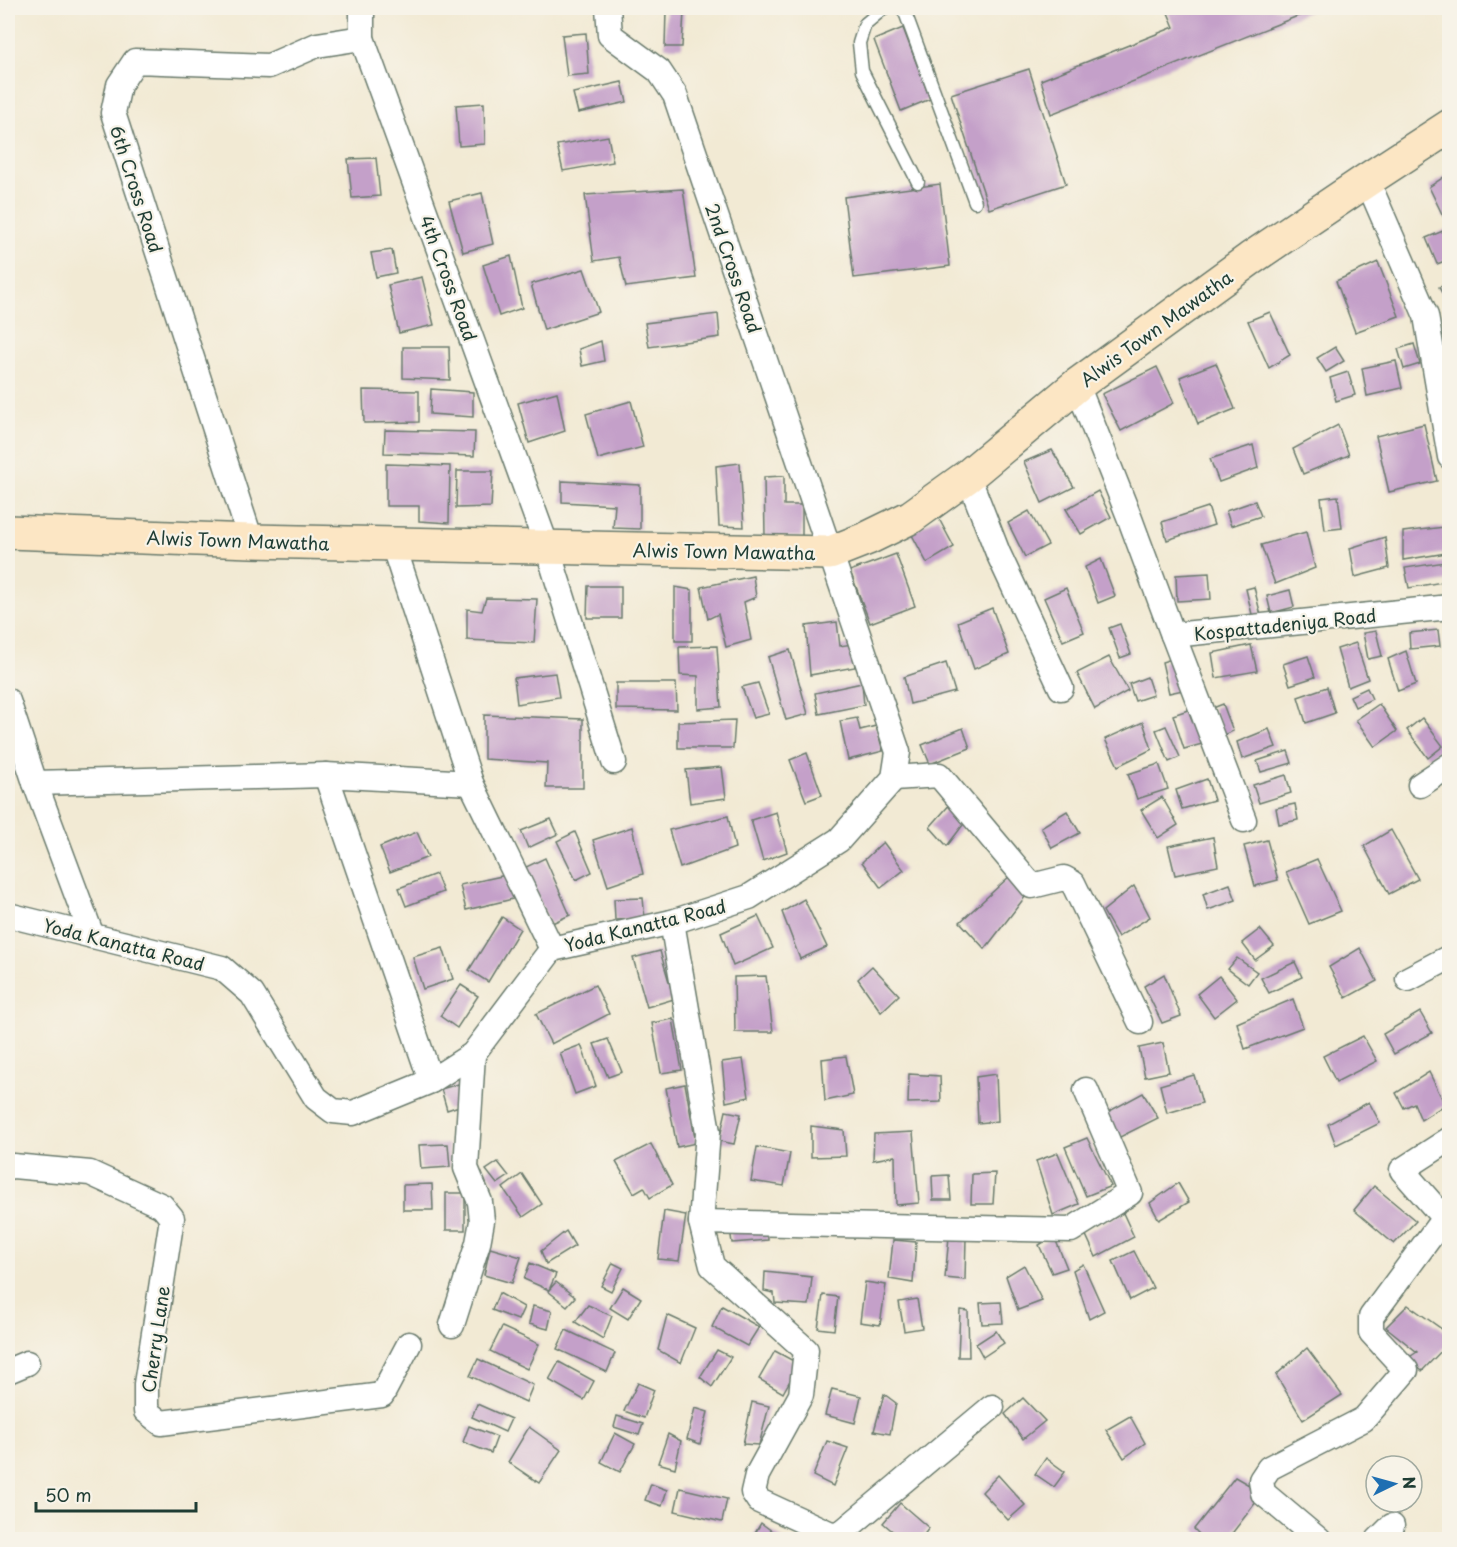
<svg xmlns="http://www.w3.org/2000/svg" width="1457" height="1547" viewBox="0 0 1457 1547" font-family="'Playpen Sans',sans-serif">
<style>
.building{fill:#c4a0c9}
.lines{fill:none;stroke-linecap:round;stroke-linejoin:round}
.lane-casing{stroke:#697a6c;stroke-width:15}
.street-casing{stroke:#697a6c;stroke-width:27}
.secondary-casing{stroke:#697a6c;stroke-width:36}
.lane{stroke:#fff;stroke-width:12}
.street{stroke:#fff;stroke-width:24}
.secondary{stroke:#fce6c4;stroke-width:33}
.labels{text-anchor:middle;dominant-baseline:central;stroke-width:4.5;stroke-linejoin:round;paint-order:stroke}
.street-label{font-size:18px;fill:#1f3d34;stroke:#f7f3e8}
</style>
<rect width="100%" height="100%" fill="#f7f3e8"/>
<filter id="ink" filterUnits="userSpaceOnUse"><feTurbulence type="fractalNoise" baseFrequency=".0167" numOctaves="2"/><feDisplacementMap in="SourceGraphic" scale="12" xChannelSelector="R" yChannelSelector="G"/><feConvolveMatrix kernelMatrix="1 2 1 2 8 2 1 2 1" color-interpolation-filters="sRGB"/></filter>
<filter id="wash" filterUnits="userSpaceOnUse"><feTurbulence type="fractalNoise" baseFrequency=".008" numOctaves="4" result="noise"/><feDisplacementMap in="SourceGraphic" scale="24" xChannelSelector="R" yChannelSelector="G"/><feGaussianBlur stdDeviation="1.35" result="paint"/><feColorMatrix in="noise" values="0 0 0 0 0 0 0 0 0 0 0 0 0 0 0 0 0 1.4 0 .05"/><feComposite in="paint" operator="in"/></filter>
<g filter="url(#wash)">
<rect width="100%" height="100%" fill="#f2ead4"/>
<g id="blocks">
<g class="building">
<polygon points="1166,8 1318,8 1051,114 1041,80 1174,27"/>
<polygon points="666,10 684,11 682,47 665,47"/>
<polygon points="903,28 930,99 901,111 874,40"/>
<polygon points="586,33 589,74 567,76 562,35"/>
<polygon points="1029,69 1066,184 989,209 951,94"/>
<polygon points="622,82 627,102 578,113 573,93"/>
<polygon points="484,103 485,144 459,146 456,105"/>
<polygon points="608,136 613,162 563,171 557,145"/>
<polygon points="376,158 380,196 352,198 348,159"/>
<polygon points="1450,173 1450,215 1444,218 1429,187"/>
<polygon points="940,184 950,266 854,278 844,197"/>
<polygon points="683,189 696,278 626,287 619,257 594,261 585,195"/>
<polygon points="482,193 493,244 463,252 449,201"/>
<polygon points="1450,228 1450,259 1437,264 1426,238"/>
<polygon points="392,250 396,273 376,277 371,253"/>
<polygon points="511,256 522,308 499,316 483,265"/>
<polygon points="1378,262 1399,316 1355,332 1336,281"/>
<polygon points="584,269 599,312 544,330 531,284"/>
<polygon points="422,277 434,325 399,333 388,285"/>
<polygon points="1450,282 1450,309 1439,287"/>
<polygon points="1270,312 1290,355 1269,368 1248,321"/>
<polygon points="718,314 720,337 649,347 645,323"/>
<polygon points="601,341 604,361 582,366 579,349"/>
<polygon points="1414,344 1420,364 1404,369 1398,349"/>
<polygon points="403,347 449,347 450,380 403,378"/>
<polygon points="1335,347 1344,361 1326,372 1317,358"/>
<polygon points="1396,361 1402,388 1367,396 1362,368"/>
<polygon points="1216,363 1235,409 1198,424 1180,377"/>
<polygon points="1157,367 1174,403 1121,431 1102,394"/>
<polygon points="1348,372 1355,395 1336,401 1330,378"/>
<polygon points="431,389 473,392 473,417 430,414"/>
<polygon points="363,390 419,391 419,422 364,423"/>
<polygon points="557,392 565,431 529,443 518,403"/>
<polygon points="631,401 643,447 598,459 586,414"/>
<polygon points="1424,424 1437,481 1389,492 1376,436"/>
<polygon points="1338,425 1349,455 1303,474 1293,449"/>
<polygon points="385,430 475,432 474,456 384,453"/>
<polygon points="1253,445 1258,468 1219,482 1210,459"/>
<polygon points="1052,450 1074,487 1042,503 1024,462"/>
<polygon points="740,463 744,527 719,526 716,466"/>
<polygon points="386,464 450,466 449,523 419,521 419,506 386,506"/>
<polygon points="457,471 493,471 491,507 456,508"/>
<polygon points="784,476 784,505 802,505 802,537 765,537 764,477"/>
<polygon points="562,481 640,485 640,529 613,528 615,505 562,502"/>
<polygon points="1098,491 1111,517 1081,534 1066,509"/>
<polygon points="1338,496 1342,528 1325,530 1321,498"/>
<polygon points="1255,501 1261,516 1231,526 1226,511"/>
<polygon points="1208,507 1214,525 1167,540 1162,522"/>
<polygon points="1029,511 1048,545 1025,557 1008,523"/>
<polygon points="938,517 954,547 927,563 911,533"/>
<polygon points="1444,527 1446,553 1403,560 1403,532"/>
<polygon points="1306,532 1315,568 1275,584 1261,545"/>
<polygon points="1385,537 1389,568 1355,577 1350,548"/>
<polygon points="896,554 915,606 870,623 850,571"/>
<polygon points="1101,559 1115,596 1098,603 1085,567"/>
<polygon points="1445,562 1448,581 1409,588 1405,568"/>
<polygon points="1209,573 1211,599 1177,601 1176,575"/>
<polygon points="753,576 756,597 744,602 751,640 726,647 718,614 708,619 701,587"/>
<polygon points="588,586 621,586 621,618 587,618"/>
<polygon points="675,587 692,590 692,641 675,641"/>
<polygon points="1254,587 1262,620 1254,623 1246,589"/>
<polygon points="1066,588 1084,632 1063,641 1044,598"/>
<polygon points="1290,590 1294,607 1271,613 1267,596"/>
<polygon points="486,598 537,599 534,643 467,640 467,609 482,611"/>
<polygon points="992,608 1009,654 974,669 958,622"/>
<polygon points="837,622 840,646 852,644 855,667 810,675 806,626"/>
<polygon points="1120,624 1131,654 1120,658 1109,628"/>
<polygon points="1438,630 1440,646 1410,649 1409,633"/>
<polygon points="1376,631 1382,656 1368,659 1363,633"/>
<polygon points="1356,643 1368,679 1348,687 1337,649"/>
<polygon points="1251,645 1257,671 1216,678 1212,653"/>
<polygon points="717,646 721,707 698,709 698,676 680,675 679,647"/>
<polygon points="790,650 808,714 786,720 768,657"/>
<polygon points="1406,651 1416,684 1398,691 1388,659"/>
<polygon points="1308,656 1315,677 1290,685 1283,664"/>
<polygon points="1109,657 1128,691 1095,709 1077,673"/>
<polygon points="1175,658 1183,690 1169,693 1162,662"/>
<polygon points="946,663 955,692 910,704 904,677"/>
<polygon points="555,673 559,697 517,704 514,678"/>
<polygon points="1147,677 1153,695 1135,701 1129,684"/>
<polygon points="616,683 676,683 677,710 616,709"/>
<polygon points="758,683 769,714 753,718 742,687"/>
<polygon points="862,683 864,705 819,714 815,693"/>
<polygon points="1327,687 1335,713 1306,723 1298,697"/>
<polygon points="1367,688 1372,699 1355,707 1350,696"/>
<polygon points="1223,704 1233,731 1223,735 1213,708"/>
<polygon points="1379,704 1397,731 1375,747 1356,720"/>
<polygon points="1191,709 1202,744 1184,749 1173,715"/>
<polygon points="484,715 583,719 583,788 546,788 547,763 484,759"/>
<polygon points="857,718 860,730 876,726 883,751 848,760 840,721"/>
<polygon points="1422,718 1443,746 1428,758 1407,730"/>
<polygon points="735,720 733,748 678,748 678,722"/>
<polygon points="1143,722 1152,749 1118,766 1105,739"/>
<polygon points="1166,726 1180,757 1169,762 1156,730"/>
<polygon points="963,728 970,748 930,764 922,745"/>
<polygon points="1269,729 1276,747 1242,759 1237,742"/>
<polygon points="1288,751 1292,763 1261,772 1257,761"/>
<polygon points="807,753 822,795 806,801 790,760"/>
<polygon points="1159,764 1168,789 1137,799 1128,774"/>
<polygon points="722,767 726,798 690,803 686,770"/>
<polygon points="1286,775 1291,793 1259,803 1253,785"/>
<polygon points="1207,779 1214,800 1182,809 1176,790"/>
<polygon points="1162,797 1178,825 1158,838 1141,810"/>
<polygon points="952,802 966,821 947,846 930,827"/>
<polygon points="1295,804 1298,820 1279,824 1276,808"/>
<polygon points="1067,811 1080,833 1052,848 1041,827"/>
<polygon points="776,812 787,852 763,861 751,820"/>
<polygon points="728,816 735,848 680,868 669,830"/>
<polygon points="551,819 558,834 528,848 521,831"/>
<polygon points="632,827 643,874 608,886 593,840"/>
<polygon points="1391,830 1418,879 1389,894 1364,846"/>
<polygon points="417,832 428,857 390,872 380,847"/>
<polygon points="575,832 592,872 576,880 557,841"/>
<polygon points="1213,837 1218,866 1175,875 1168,846"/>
<polygon points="1267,840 1278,880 1255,886 1244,846"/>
<polygon points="883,842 904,870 881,888 862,862"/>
<polygon points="545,858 570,915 550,924 524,868"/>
<polygon points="1317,859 1341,911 1309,924 1286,872"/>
<polygon points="436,874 443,892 406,906 399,888"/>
<polygon points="511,874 517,898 466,910 460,885"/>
<polygon points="1011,875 1028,893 985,949 960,922"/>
<polygon points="1230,884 1236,900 1208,910 1203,894"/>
<polygon points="1134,886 1150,917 1118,937 1103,911"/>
<polygon points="643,898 645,919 615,920 614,899"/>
<polygon points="804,899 827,947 800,959 782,912"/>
<polygon points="758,916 773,948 733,966 721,933"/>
<polygon points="502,917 520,929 488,982 469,970"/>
<polygon points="1260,929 1274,946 1255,960 1242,943"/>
<polygon points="443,948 453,979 423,989 413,957"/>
<polygon points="1360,948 1377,981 1346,998 1329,967"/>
<polygon points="660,951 674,999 647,1007 633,958"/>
<polygon points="1237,958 1257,972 1248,984 1228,969"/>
<polygon points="1295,962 1302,977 1269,993 1261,978"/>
<polygon points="872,966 899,995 881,1012 858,979"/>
<polygon points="1164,974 1181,1016 1162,1023 1144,986"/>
<polygon points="766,976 773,1032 735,1032 734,977"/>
<polygon points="1219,976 1237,999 1214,1017 1197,994"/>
<polygon points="461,985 478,996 457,1028 440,1016"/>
<polygon points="595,985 609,1014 551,1044 536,1014"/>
<polygon points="1293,999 1303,1027 1245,1049 1237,1023"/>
<polygon points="1420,1012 1432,1033 1394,1054 1383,1034"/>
<polygon points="673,1019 682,1070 661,1073 652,1023"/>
<polygon points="1363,1036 1377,1061 1336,1082 1323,1056"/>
<polygon points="608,1039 622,1072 608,1077 594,1044"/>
<polygon points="1163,1043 1169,1072 1145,1077 1139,1048"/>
<polygon points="581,1045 596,1086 575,1094 560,1053"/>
<polygon points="846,1056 853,1095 825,1101 822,1059"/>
<polygon points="743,1059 749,1097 726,1102 722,1062"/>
<polygon points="1429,1072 1445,1105 1421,1120 1414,1103 1404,1108 1396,1093"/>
<polygon points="909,1074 940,1076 941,1102 908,1103"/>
<polygon points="996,1074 998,1121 978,1123 976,1077"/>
<polygon points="1194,1075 1202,1103 1167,1113 1160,1085"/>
<polygon points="462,1083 468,1103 447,1110 441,1089"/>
<polygon points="685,1084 696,1143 677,1147 666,1088"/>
<polygon points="1143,1093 1158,1118 1116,1139 1104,1114"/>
<polygon points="1369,1102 1380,1123 1336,1145 1328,1124"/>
<polygon points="726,1111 741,1114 734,1144 719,1141"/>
<polygon points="811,1126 844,1130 846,1156 811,1157"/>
<polygon points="913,1132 919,1203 896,1205 895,1156 873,1160 874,1134"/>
<polygon points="1087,1138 1111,1186 1086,1196 1065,1147"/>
<polygon points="448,1144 450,1167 421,1169 419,1145"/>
<polygon points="651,1144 672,1185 650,1198 644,1187 634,1193 616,1162"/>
<polygon points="757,1147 790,1153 784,1186 751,1181"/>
<polygon points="1058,1153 1079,1204 1053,1215 1036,1161"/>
<polygon points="498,1162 509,1176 497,1184 486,1170"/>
<polygon points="995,1173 993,1204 971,1204 972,1174"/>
<polygon points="522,1174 542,1204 523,1217 503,1188"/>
<polygon points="949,1175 951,1200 933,1200 932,1176"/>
<polygon points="1178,1183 1189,1202 1159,1220 1150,1203"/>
<polygon points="432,1184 433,1210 403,1210 403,1185"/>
<polygon points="1374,1186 1416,1221 1394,1244 1354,1210"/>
<rect x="446" y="1193" width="19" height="37"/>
<polygon points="664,1211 686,1215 679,1261 658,1259"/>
<polygon points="1123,1213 1134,1237 1096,1257 1085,1233"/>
<polygon points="767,1226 768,1240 732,1243 730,1229"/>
<polygon points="566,1231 575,1246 546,1264 541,1251"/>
<polygon points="1054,1236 1067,1268 1052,1273 1039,1245"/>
<polygon points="949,1237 966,1237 965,1280 945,1278"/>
<polygon points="893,1240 916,1242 913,1283 889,1279"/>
<polygon points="490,1248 521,1257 512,1283 484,1275"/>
<polygon points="1134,1251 1153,1288 1130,1300 1113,1261"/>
<polygon points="530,1263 556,1274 549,1290 556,1282 575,1297 567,1306 548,1291 549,1290 524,1279"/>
<polygon points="613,1263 623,1268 611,1291 601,1286"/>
<polygon points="1083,1264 1104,1311 1089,1319 1073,1270"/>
<polygon points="1024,1265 1042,1301 1018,1310 1006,1276"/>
<polygon points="765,1272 812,1277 809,1305 775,1303 774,1293 764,1291"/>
<polygon points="865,1282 886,1285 880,1325 860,1322"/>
<polygon points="623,1287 641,1298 628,1319 610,1308"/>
<polygon points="499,1293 524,1307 518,1320 492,1310"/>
<polygon points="823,1295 838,1297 834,1330 818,1328"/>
<polygon points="917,1299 922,1328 904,1331 899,1302"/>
<polygon points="1001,1302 1003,1323 982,1324 980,1303"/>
<polygon points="588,1305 612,1316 603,1339 575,1322"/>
<polygon points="1408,1305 1450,1335 1450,1342 1422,1371 1408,1358 1417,1352 1386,1327"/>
<polygon points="533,1306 552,1311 548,1329 529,1324"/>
<polygon points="722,1306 759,1327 747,1346 712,1327"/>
<polygon points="960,1310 968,1311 969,1357 958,1357"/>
<polygon points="667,1315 695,1328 681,1363 658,1350"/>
<polygon points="502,1327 539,1344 527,1369 490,1351"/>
<polygon points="566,1330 615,1353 607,1372 557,1349"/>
<polygon points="996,1331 1004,1343 983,1357 976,1344"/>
<polygon points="1307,1348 1342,1395 1303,1420 1276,1375"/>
<polygon points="717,1350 731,1357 712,1387 700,1377"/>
<polygon points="775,1351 799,1364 783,1393 759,1379"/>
<polygon points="478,1359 533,1385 526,1402 470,1376"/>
<polygon points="559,1362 594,1381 584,1400 549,1380"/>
<polygon points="638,1383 654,1390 644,1418 624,1411"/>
<polygon points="832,1389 861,1396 855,1423 825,1415"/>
<polygon points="884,1394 896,1403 890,1434 874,1431"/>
<polygon points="1023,1398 1045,1421 1023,1439 1005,1414"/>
<polygon points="752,1402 769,1406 759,1445 743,1444"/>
<polygon points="477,1404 511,1419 505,1432 472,1417"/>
<polygon points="695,1408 708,1412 700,1444 687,1439"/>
<polygon points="617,1416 643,1424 639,1435 614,1427"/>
<polygon points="1130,1416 1145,1443 1124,1458 1106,1430"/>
<polygon points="469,1426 497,1437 491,1453 463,1442"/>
<polygon points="529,1427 561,1450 539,1483 508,1462"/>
<polygon points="615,1433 635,1444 620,1472 601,1462"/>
<polygon points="668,1434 681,1441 675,1468 658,1463"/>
<polygon points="827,1441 848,1448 833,1486 813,1476"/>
<polygon points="1046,1458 1065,1472 1054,1487 1035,1474"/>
<polygon points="998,1475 1025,1505 1008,1520 982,1492"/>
<polygon points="1235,1477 1263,1493 1227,1540 1205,1540 1194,1529"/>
<polygon points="651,1484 667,1490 662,1506 645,1500"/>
<polygon points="680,1488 727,1499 722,1522 675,1511"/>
<polygon points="900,1503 929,1528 920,1540 903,1540 883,1523"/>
<polygon points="761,1523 784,1540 751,1540"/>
</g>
</g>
</g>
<g filter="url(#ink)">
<use href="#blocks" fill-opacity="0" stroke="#697a6c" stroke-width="1.5"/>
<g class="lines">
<g class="lane-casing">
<g id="lane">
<polyline points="884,8 865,24 859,43 862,71 918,182"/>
<polyline points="902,8 906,15 975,202"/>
</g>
</g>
<g class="street-casing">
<g id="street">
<polyline points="362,8 362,38 547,547 614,762"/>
<polyline points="1367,180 1426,316 1450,457"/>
<polyline points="1077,385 1130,519 1173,635 1450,607"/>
<polyline points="968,476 998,553 1061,688"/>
<polyline points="251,541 113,113 119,85 135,61 269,66 317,45 362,38"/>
<polyline points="393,544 471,783 552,949"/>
<polyline points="1173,635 1244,820"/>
<polyline points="8,701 35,783 92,936"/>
<polyline points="326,775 431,1081"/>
<polyline points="894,778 939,775 1032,886 1064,878 1073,883 1140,1022"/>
<polyline points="35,783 326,775 471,783"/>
<polyline points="1420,785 1450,765"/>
<polyline points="8,915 222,968 252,994 316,1098 333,1111 353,1113 431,1081 473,1054 552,949 672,922 749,897 839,840 894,778 898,752 675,95 659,71 610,35 608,8"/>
<polyline points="672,922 708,1132 701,1222 712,1266 806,1350 801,1395 757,1475 753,1492 759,1501 831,1534 841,1533 992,1407"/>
<polyline points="1408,979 1450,957"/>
<polyline points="8,1167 13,1166 90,1173 162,1206 172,1218 146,1384 146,1411 161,1423 382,1395 409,1344"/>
<polyline points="701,1222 1071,1230 1130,1193 1086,1090"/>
<polyline points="452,1325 478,1243 482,1221 480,1202 466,1168 473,1054"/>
<polyline points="8,1371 27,1363"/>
<polyline points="1319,1540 1263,1493 1261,1480 1269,1468 1364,1419 1406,1370 1371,1332 1371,1317 1444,1218 1402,1170 1450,1139"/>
<polyline points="1378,1540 1392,1526"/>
</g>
</g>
<g class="secondary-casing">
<polyline id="secondary" points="8,532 251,541 830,553 868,538 911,517 968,476 1077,385 1250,259 1367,180 1450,126"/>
</g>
<use href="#lane" class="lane"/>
<use href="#street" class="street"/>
<use href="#secondary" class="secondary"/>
</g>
</g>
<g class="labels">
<g class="street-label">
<text transform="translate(137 189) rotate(72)">6th Cross Road</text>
<text transform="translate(734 268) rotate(71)">2nd Cross Road</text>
<text transform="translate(449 278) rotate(70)">4th Cross Road</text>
<text transform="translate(1156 328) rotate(-36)">Alwis Town Mawatha</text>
<text transform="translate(238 540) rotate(2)">Alwis Town Mawatha</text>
<text transform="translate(724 551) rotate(1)">Alwis Town Mawatha</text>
<text transform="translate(1285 624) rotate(-6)">Kospattadeniya Road</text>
<text transform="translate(645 925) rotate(-14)">Yoda Kanatta Road</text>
<text transform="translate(124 944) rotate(14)">Yoda Kanatta Road</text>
<text transform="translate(155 1339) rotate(-82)">Cherry Lane</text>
</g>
</g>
<rect width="1457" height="1547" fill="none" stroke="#f7f3e8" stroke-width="30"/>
<g transform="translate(1394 1484) rotate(85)"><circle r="28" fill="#f7f3e8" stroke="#a1aaa0" stroke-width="1.5"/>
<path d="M0-4.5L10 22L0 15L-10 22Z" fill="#1f6fb2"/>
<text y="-9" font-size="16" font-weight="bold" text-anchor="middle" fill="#1f3d34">N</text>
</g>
<path d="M36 1502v9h160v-9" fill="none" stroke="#1f3d34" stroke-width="3"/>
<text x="45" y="1502" font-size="18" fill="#1f3d34" stroke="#f7f3e8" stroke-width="4.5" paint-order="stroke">50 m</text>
</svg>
